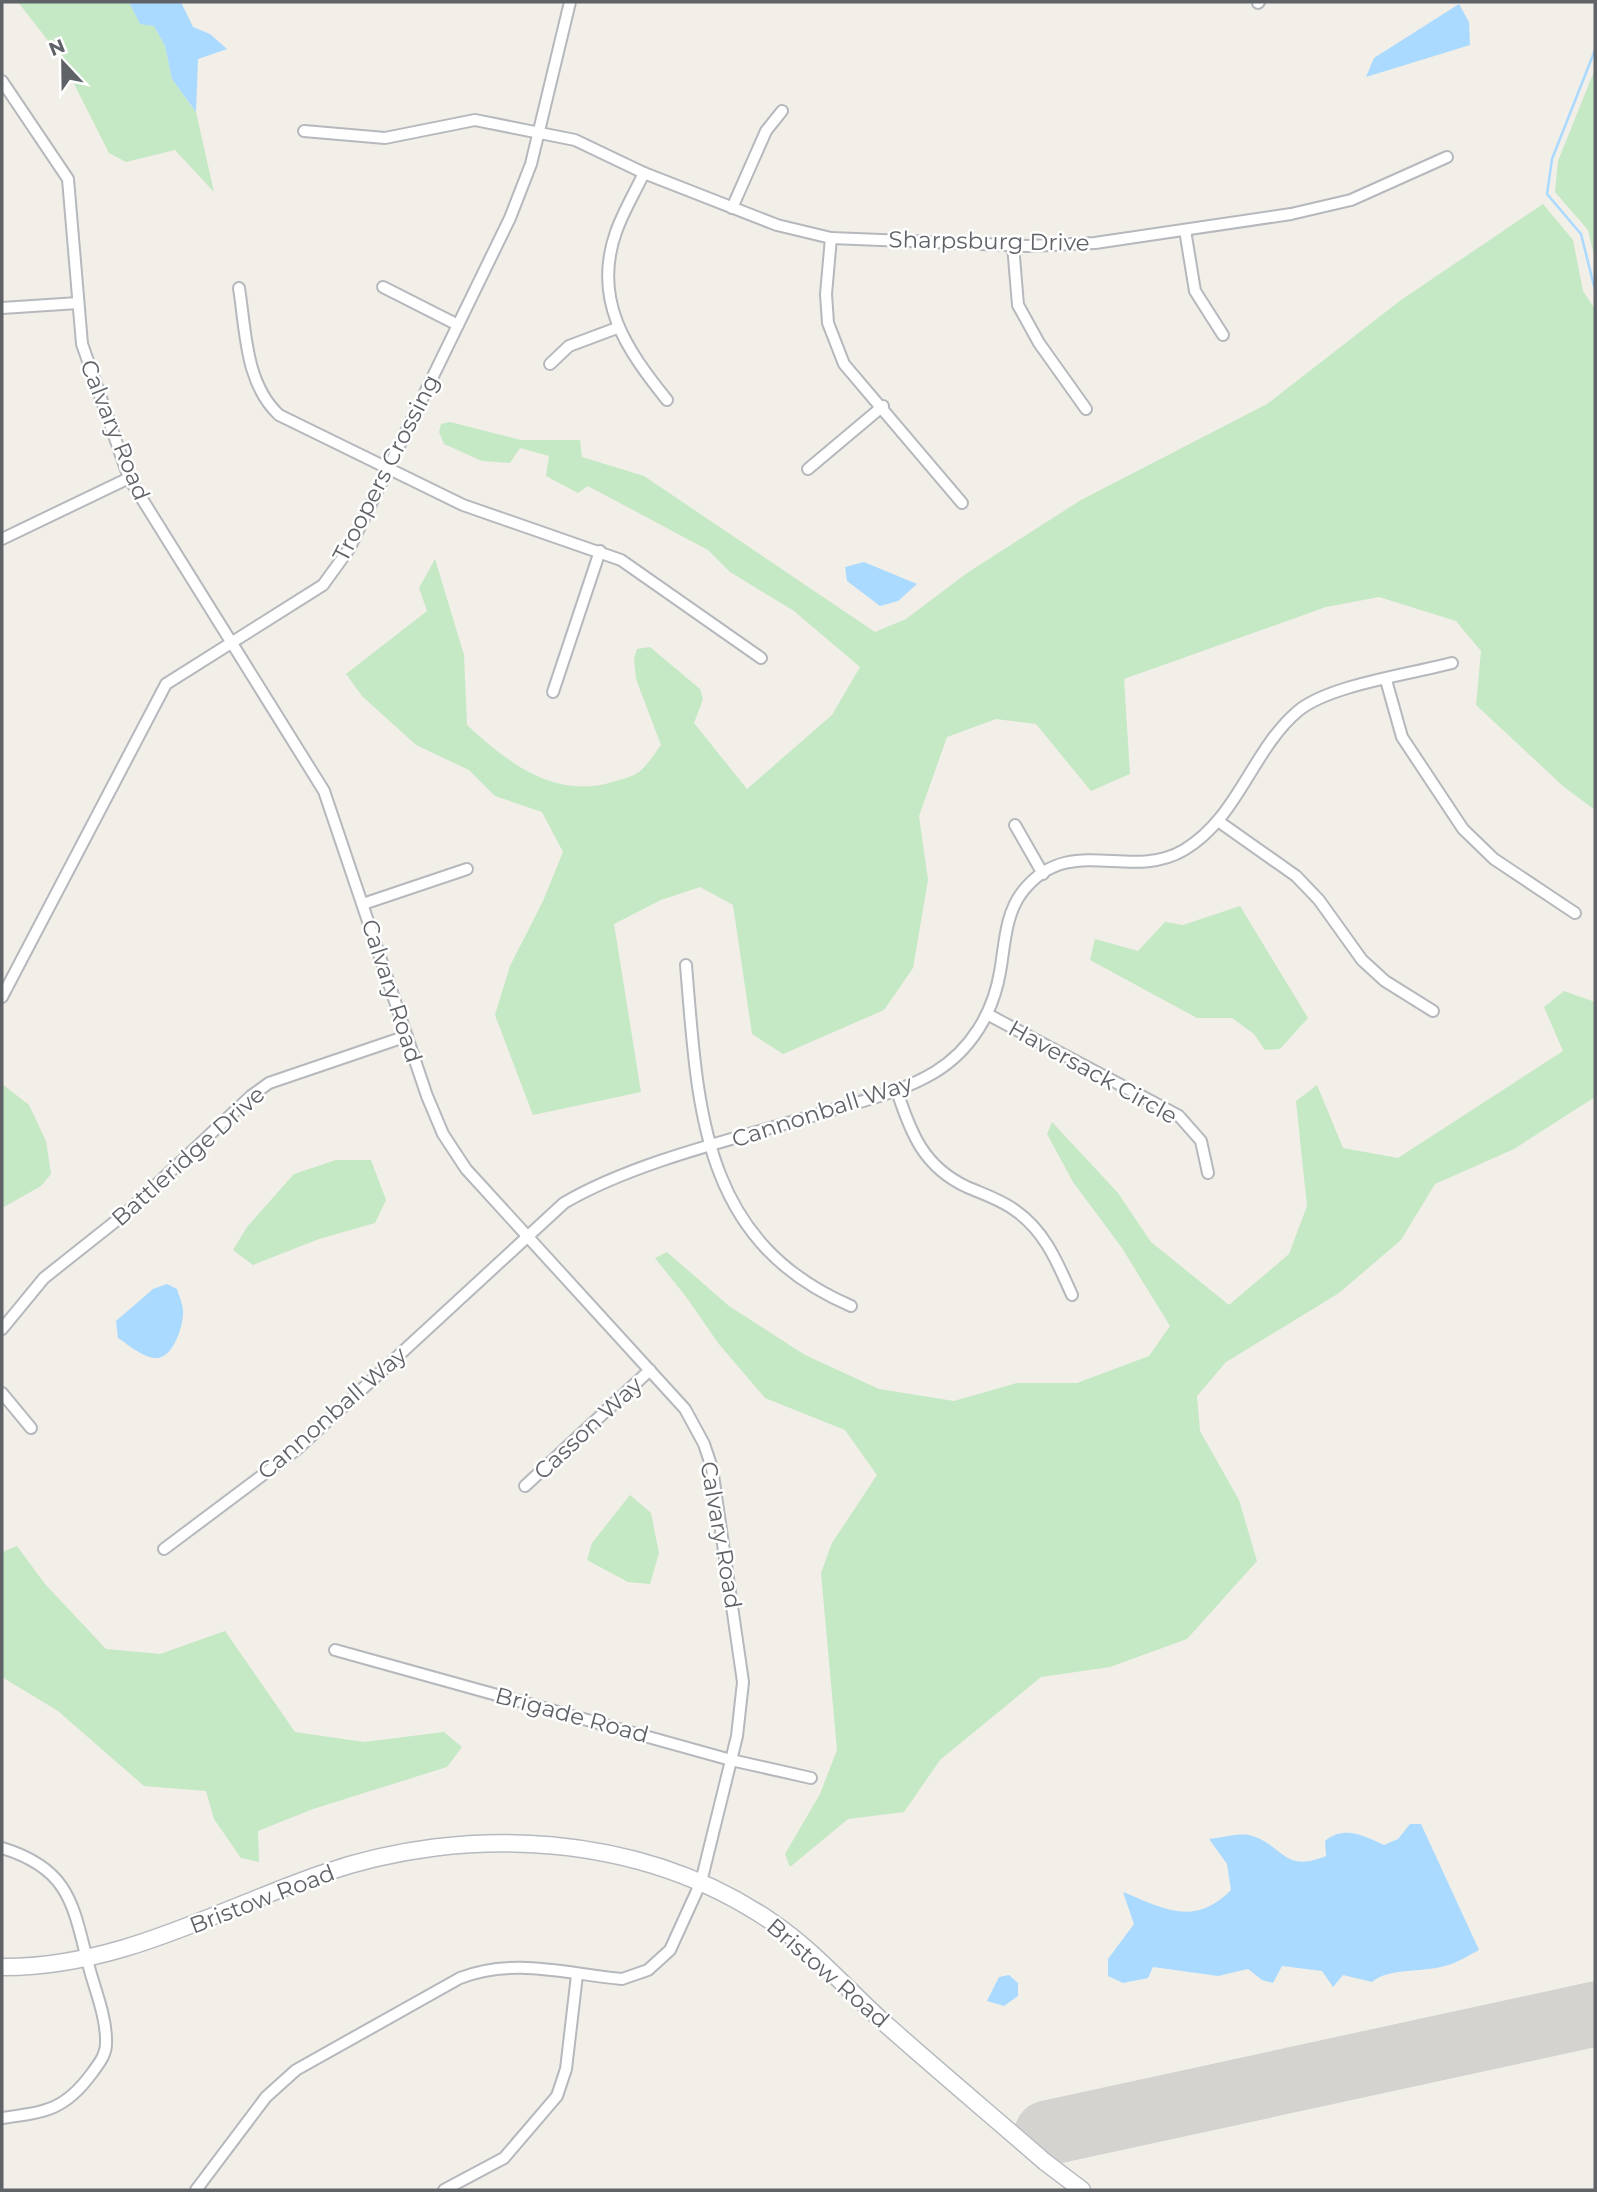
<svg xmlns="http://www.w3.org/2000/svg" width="1597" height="2192" viewBox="0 0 1597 2192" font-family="Montserrat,sans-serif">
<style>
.green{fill:#c5e8c5}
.water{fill:#aadaff}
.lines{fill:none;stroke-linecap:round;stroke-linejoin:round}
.stream{stroke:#aadaff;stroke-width:2.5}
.runway{stroke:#d4d3d0;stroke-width:65}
.street-casing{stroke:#b5b8bc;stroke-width:14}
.secondary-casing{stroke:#b6babf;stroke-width:19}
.street{stroke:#fff;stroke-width:10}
.secondary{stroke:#fff;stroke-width:16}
.labels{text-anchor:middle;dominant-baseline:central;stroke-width:5;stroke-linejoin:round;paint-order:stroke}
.street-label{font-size:23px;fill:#5f6368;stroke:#fff}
</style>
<rect width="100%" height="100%" fill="#f1efe8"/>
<g class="green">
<polygon points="18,2 129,2 140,23 154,26 165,46 172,79 196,112 214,192 175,150 126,162 109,153 60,56"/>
<polygon points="1595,69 1595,260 1588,230 1555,192 1558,161"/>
<path d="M1543 204 1573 240 1583 291 1595 309V810L1564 787 1476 705 1481 651 1456 621 1379 597 1326 607 1124 679 1130 774 1091 791 1036 724 996 719 947 737 919 816 928 880 913 968 884 1010 783 1054 752 1034 733 905 700 887 661 900 614 924 641 1092 533 1115 495 1015 510 966 543 901 563 852 542 812 495 796 469 770 416 745 362 696 346 674 427 611 419 588 435 559 464 655 467 725C508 763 556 801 616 781 622 779 631 777 636 774 646 768 654 754 661 745L636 679 634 658 637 649 650 647 700 689 703 699 694 723 747 789 832 715 860 667 794 611 730 572 708 550 588 486 578 493 546 476 549 456 520 448 510 463 482 461 444 444 439 432 441 424 450 422 521 440H580L582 457 644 476 875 632 906 619 967 573 1081 500 1267 404 1401 300Z"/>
<polygon points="1240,906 1308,1018 1280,1049 1265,1050 1254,1034 1232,1018 1197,1018 1090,960 1095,939 1138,951 1165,922 1183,925"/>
<polygon points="1564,991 1595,1002 1595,1097 1514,1149 1435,1184 1401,1240 1339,1293 1226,1362 1197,1396 1200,1431 1239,1500 1257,1561 1187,1639 1110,1667 1041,1677 940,1760 904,1812 848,1819 790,1867 785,1854 820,1794 837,1750 821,1573 832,1543 877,1475 845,1430 765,1398 718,1343 687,1298 655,1258 667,1252 729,1306 805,1355 879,1389 954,1401 1017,1383 1077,1383 1149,1356 1170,1326 1122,1248 1073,1182 1047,1134 1052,1122 1118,1193 1151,1242 1229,1305 1289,1254 1307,1206 1296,1101 1317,1085 1343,1148 1398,1158 1563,1051 1544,1007"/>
<polygon points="2,1084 29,1105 46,1141 51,1174 41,1186 2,1208"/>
<polygon points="336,1160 371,1160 386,1200 375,1223 319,1239 253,1265 233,1250 247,1227 294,1174"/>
<polygon points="630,1495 651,1513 659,1553 650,1584 628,1582 587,1560 592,1543"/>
<polygon points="17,1546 45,1584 106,1649 160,1654 225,1631 295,1732 364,1742 444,1732 462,1747 447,1767 313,1809 258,1831 259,1862 241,1858 214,1819 206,1791 144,1786 58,1711 2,1677 2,1552"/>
</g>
<g class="water">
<polygon points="129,2 181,2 193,27 210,34 227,49 198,59 196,112 172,79 165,46 154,26 140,24"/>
<polygon points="1459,4 1469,22 1470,45 1366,77 1374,58"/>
<polygon points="864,562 917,584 898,601 880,606 847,581 845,567"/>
<path d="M167 1284 177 1289C179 1296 183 1304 183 1311 184 1324 174 1356 158 1358 144 1359 129 1345 118 1338L116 1321 153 1289Z"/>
<path d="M1410 1824H1421L1479 1950C1469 1955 1459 1962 1448 1965 1425 1973 1389 1967 1372 1982L1343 1975 1333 1987 1322 1971 1282 1966 1273 1983 1262 1980 1248 1969 1218 1976 1153 1967 1148 1978 1123 1983 1108 1976V1959L1134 1924 1123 1892C1164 1909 1195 1927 1231 1890L1227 1864 1209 1839C1220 1838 1238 1833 1249 1835 1284 1844 1282 1874 1326 1856L1325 1841C1345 1825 1363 1836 1384 1845L1398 1839Z"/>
<polygon points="1009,1975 1018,1983 1018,1996 1004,2006 987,2001 999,1977"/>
</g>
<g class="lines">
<polyline class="stream" points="1595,50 1552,159 1547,194 1581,234 1595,290"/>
<polyline class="runway" points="1047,2133 1595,2014"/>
<g class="street-casing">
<g id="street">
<polyline points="1258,3 1259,2"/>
<path d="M2 81 68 179 82 344 129 478 324 791 427 1096 443 1134 466 1169 685 1409 704 1444 712 1468 743 1682 737 1736 701 1882 670 1950 648 1970 622 1979C567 1974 514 1957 460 1978L296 2070 266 2097 196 2190"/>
<polyline points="304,131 385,138 475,120 575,140 644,173 777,225 831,238 1028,246 1095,243 1291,214 1351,200 1447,157"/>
<path d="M644 173C635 192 623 212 616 232 592 300 626 349 667 400"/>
<polyline points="732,208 766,131 782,111"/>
<polyline points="1185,230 1195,291 1223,335"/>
<polyline points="831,238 826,294 828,323 844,364 962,503"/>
<polyline points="1013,245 1018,305 1039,343 1086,409"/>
<polyline points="383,287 458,325"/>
<path d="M239 288C246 332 245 383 279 415L463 505 621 560 761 658"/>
<polyline points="2,308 78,303"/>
<polyline points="550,364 569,346 617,328"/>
<polyline points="808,469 883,406"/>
<polyline points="2,539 129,478"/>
<polyline points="1386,680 1402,737 1463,829 1494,859 1575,913"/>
<polyline points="553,692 600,551"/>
<polyline points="1218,821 1296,876 1319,900 1362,960 1385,981 1433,1011"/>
<polyline points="1015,825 1043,874"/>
<polyline points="363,904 467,869"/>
<path d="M686 965C698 1107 700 1241 851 1306"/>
<polyline points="2,997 166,684 323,585 349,549 510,218 531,164 570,2"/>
<polyline points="987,1014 1179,1116 1201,1141 1208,1173"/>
<path d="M897 1091C911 1134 924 1167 967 1187 983 1194 1002 1200 1016 1211 1045 1231 1058 1264 1072 1295"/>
<polyline points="2,1329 44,1278 126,1213 251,1096 269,1083 407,1036"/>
<polyline points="2,1393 31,1428"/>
<polyline points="525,1486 650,1370"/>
<path d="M164 1549 296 1450 564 1203C637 1160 747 1136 829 1111 865 1100 902 1092 935 1072 971 1050 993 1013 1000 972 1005 944 1005 914 1023 891 1070 832 1129 882 1184 850 1238 818 1252 750 1298 711 1329 685 1411 674 1452 663"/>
<polyline points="335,1650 731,1760 811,1778"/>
<path d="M2 1848C71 1869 73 1906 89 1967 95 1990 106 2016 106 2040 107 2054 100 2062 92 2073 65 2110 46 2112 2 2118"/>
<polyline points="444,2190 504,2158 557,2096 566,2069 577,1975"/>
</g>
</g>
<g class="secondary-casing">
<path id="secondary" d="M2 1967C117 1968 215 1911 321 1874 467 1823 642 1833 772 1922 812 1949 845 1987 881 2020 935 2068 991 2115 1045 2162L1082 2190"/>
</g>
<use href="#street" class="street"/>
<use href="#secondary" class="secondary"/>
</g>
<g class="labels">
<g class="street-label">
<text transform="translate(989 241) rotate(1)">Sharpsburg Drive</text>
<text transform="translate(115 430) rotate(68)">Calvary Road</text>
<text transform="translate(386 468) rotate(-63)">Troopers Crossing</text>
<text transform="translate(392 991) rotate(72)">Calvary Road</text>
<text transform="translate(1093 1072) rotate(29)">Haversack Circle</text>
<text transform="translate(822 1111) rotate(-18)">Cannonball Way</text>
<text transform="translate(188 1156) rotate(-42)">Battleridge Drive</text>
<text transform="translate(332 1413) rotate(-41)">Cannonball Way</text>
<text transform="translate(588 1428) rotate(-43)">Casson Way</text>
<text transform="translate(721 1535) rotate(80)">Calvary Road</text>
<text transform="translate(572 1715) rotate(15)">Brigade Road</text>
<text transform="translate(262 1899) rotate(-21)">Bristow Road</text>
<text transform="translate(828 1973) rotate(41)">Bristow Road</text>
</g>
</g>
<rect width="1597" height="2192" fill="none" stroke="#5f6368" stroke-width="7"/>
<g transform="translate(63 63) rotate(338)" stroke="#ffffff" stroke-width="5" paint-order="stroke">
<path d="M0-5L12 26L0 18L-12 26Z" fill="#5f6368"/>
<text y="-10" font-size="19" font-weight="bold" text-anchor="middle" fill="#5f6368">N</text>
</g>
</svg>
